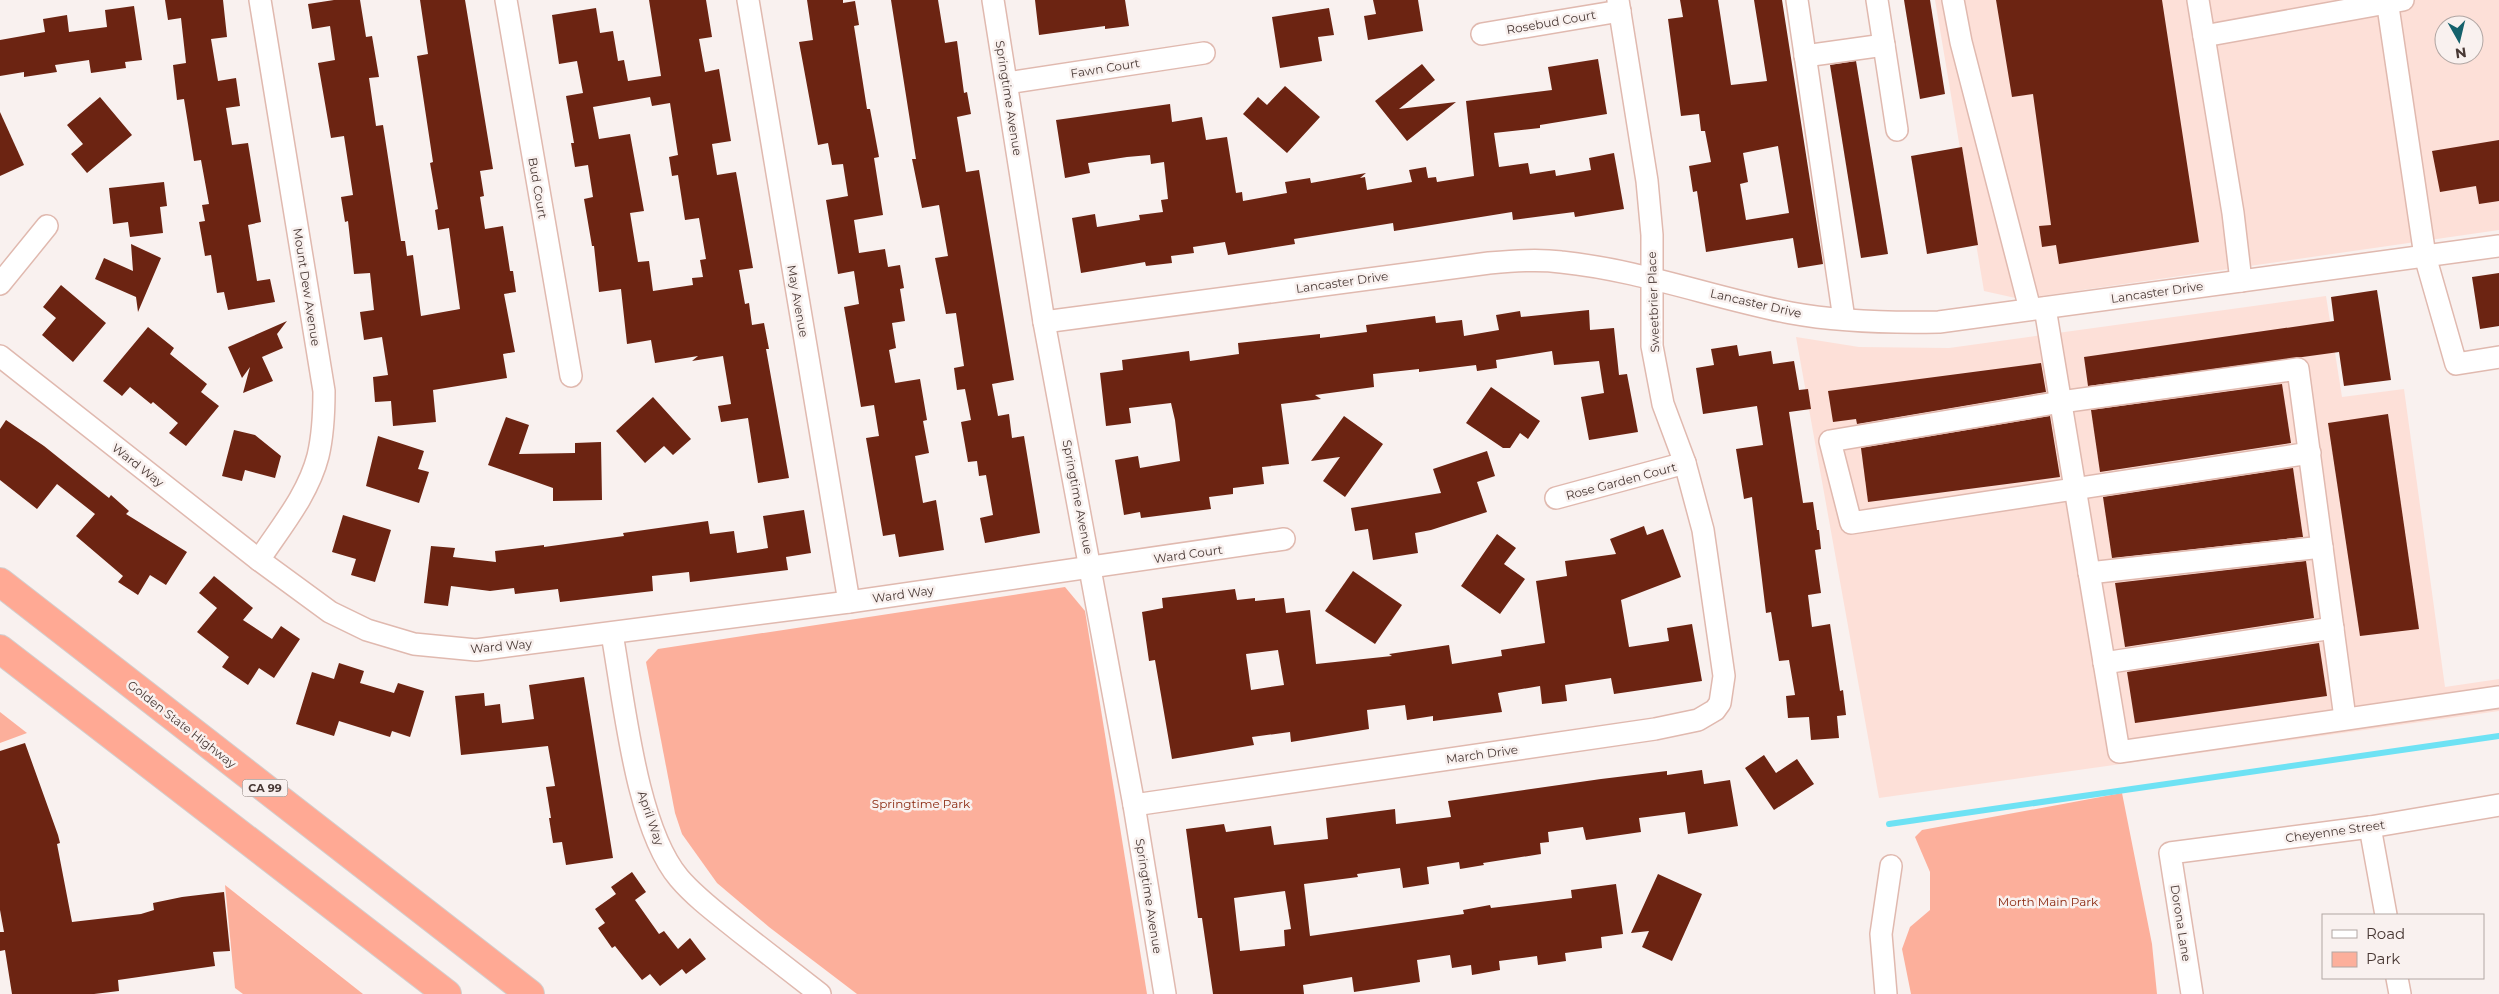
<svg xmlns="http://www.w3.org/2000/svg" width="2499" height="994" viewBox="0 0 2499 994" font-family="Montserrat,sans-serif">
<style>
.built{fill:#fde0d8;fill-rule:evenodd}
.green{fill:#fcaf9b}
.lines{fill:none;stroke-linecap:round;stroke-linejoin:round}
.stream{stroke:#6ee2f4;stroke-width:6}
.building{fill:#6c2412;fill-rule:evenodd}
.minor-casing{stroke:#e0b9af;stroke-width:24}
.highway-casing{stroke:#d3cfce;stroke-width:30}
.minor{stroke:#fff;stroke-width:21}
.highway{stroke:#ffa994;stroke-width:28}
.labels{text-anchor:middle;dominant-baseline:central;stroke-width:5;stroke-linejoin:round;paint-order:stroke}
.shield{fill:#f9f1ef;stroke:#7d706c;stroke-width:1}
.shield-label{font-size:11px;font-weight:bold;fill:#483834}
.street-label{font-size:12px;fill:#483834;stroke:#f9f1ef}
.park-label{font-size:12px;fill:#8a280f;stroke:#f9f1ef}
</style>
<rect width="100%" height="100%" fill="#f9f1ef"/>
<g class="built">
<path d="M1935 0H2499V230L2020 299 1984 291ZM2444 25H2474V55H2444Z"/>
<polygon points="2326,296 2342,397 2404,389 2445,687 2499,679 2499,711 1879,798 1796,337 1859,347 1949,348"/>
</g>
<g class="green">
<polygon points="1065,587 1085,611 1147,994 857,994 769,927 717,883 682,834 675,813 646,662 658,649"/>
<polygon points="0,712 27,733 0,743"/>
<polygon points="2122,793 2152,944 2157,994 1911,994 1902,949 1910,927 1930,910 1930,872 1915,837 1922,830"/>
<polygon points="225,885 363,994 243,994 235,988"/>
</g>
<g class="lines">
<polyline class="stream" points="1889,824 2499,736"/>
</g>
<g class="building">
<polygon points="165,0 223,0 227,37 211,39 218,81 236,78 240,106 226,108 232,145 248,143 261,222 248,225 257,281 270,279 275,302 228,310 224,292 217,293 211,255 205,256 199,222 205,221 202,205 209,204 201,160 194,161 184,99 177,100 176,91 173,65 186,63 181,18 168,20"/>
<polygon points="334,0 360,0 366,37 372,36 379,77 369,78 376,126 383,125 401,241 405,241 407,256 413,255 421,316 460,309 449,228 438,230 435,210 438,209 430,163 433,162 417,56 428,54 420,0 465,0 493,169 480,171 484,196 480,197 485,229 503,226 510,271 513,271 516,292 504,294 515,352 503,354 507,378 433,390 436,422 393,426 391,401 375,402 373,377 388,375 382,337 364,340 360,312 374,310 370,273 354,274 348,221 345,222 341,197 353,195 344,136 331,138 318,63 335,60 330,26 312,29 308,4"/>
<path d="M649 0H706L712 37 699 39 705 72 719 69 731 141 712 144 717 175 736 172 753 268 739 270 745 304 749 303 752 325 764 323 769 349H766L789 478 758 483 748 418 721 422 718 406 731 404 723 356 692 361 698 356 655 363 651 340 627 344 621 289 599 292 594 246H592L584 199 593 197 588 165 575 167 571 143H574L566 96 583 93 577 61 559 64 552 15 596 8 600 33 613 31 618 61 624 60 628 81 661 76ZM650 97 652 106 670 103 678 155 669 157 672 176 678 175 685 220 699 218 706 259 700 260 703 277 692 278 693 285 653 291 649 261 638 262 630 213 644 211 630 134 599 139 593 107Z"/>
<polygon points="807,0 843,0 843,3 855,1 859,25 854,26 867,109 870,109 879,157 874,158 883,215 854,220 859,253 885,249 888,267 900,265 904,288 900,289 905,321 892,323 896,348 889,350 895,383 920,379 927,420 923,421 929,453 915,456 923,503 936,500 944,550 899,557 895,534 883,536 866,438 879,436 874,405 861,407 844,307 859,304 854,271 838,274 826,200 848,196 843,164 832,165 828,143 818,145 799,42 813,40"/>
<polygon points="891,0 938,0 945,43 957,41 964,93 967,92 971,114 957,117 966,172 979,170 1014,380 992,384 998,416 1009,414 1012,438 1024,436 1040,533 985,543 980,518 993,515 986,475 979,476 977,461 968,462 961,422 971,420 965,389 957,390 954,368 964,366 956,313 946,314 935,258 948,256 939,205 922,208 912,159 916,159"/>
<polygon points="1035,0 1125,0 1129,26 1105,29 1105,26 1039,35"/>
<polygon points="1373,0 1418,0 1423,31 1368,40 1364,16 1376,14"/>
<path d="M1680 0H1718L1731 85 1767 81 1754 0H1782L1823 264 1798 268 1793 238 1706 252 1697 191 1693 192 1689 166 1711 162 1705 131H1701L1699 114 1681 116 1668 19 1683 17ZM1778 146 1789 213 1746 220 1740 184 1748 182 1743 153Z"/>
<polygon points="1904,0 1930,0 1945,94 1920,99"/>
<polygon points="1996,0 2162,0 2199,242 2059,264 2056,245 2042,247 2039,226 2051,225 2033,94 2012,97"/>
<polygon points="134,6 142,60 125,62 126,68 91,73 89,60 55,65 57,72 24,77 24,72 0,76 0,40 45,32 43,19 67,15 69,32 107,27 105,10"/>
<polygon points="1329,8 1334,35 1318,37 1322,61 1280,68 1272,17"/>
<polygon points="1598,59 1607,114 1540,125 1540,128 1494,133 1499,167 1528,163 1530,174 1555,170 1556,176 1591,170 1589,158 1614,153 1624,209 1575,217 1574,212 1513,220 1512,212 1394,231 1393,223 1294,239 1295,244 1228,255 1225,242 1193,247 1194,253 1171,256 1172,263 1146,266 1145,262 1081,273 1072,218 1095,214 1097,227 1140,220 1139,215 1163,212 1161,200 1168,199 1164,162 1151,164 1150,155 1127,157 1088,163 1090,173 1065,178 1056,120 1170,104 1172,122 1202,117 1206,140 1227,137 1236,193 1242,192 1243,201 1287,193 1285,182 1310,178 1311,183 1366,173 1360,178 1365,177 1367,190 1412,182 1409,170 1426,167 1428,178 1436,177 1437,182 1474,176 1466,101 1552,90 1548,67"/>
<polygon points="1856,61 1888,254 1861,258 1830,65"/>
<polygon points="1422,64 1435,80 1399,109 1456,102 1407,141 1375,101"/>
<polygon points="1285,86 1320,117 1287,153 1243,114 1258,97 1267,105"/>
<polygon points="100,97 132,135 87,173 71,154 83,144 67,125"/>
<polygon points="0,112 24,165 0,176"/>
<polygon points="2499,140 2499,201 2479,204 2476,186 2440,192 2432,151"/>
<polygon points="1962,147 1978,245 1927,254 1911,156"/>
<polygon points="164,182 167,206 160,207 163,233 130,237 128,222 113,224 109,188"/>
<polygon points="131,244 161,258 138,312 136,297 95,279 104,258 133,271"/>
<polygon points="2499,273 2499,326 2480,329 2472,277"/>
<polygon points="61,285 106,323 73,362 42,335 56,318 43,307"/>
<polygon points="2377,290 2391,380 2344,386 2339,352 2088,386 2084,357 2334,321 2331,297"/>
<polygon points="1589,310 1590,330 1614,328 1619,375 1627,374 1638,432 1589,440 1581,397 1604,393 1599,361 1554,365 1552,351 1496,360 1497,368 1477,371 1476,365 1419,372 1419,369 1373,374 1374,387 1315,395 1321,399 1281,404 1289,464 1262,467 1264,484 1233,488 1233,494 1209,497 1211,509 1141,518 1140,512 1124,515 1115,460 1138,456 1140,468 1180,461 1175,420 1171,403 1129,408 1131,423 1106,426 1100,373 1123,370 1122,360 1189,351 1190,361 1239,354 1238,343 1320,334 1320,338 1367,332 1366,325 1435,316 1436,323 1462,320 1464,336 1499,330 1496,315 1520,311 1521,317"/>
<polygon points="287,321 277,334 283,348 262,357 273,381 243,393 250,367 242,378 228,347"/>
<polygon points="148,327 174,348 170,354 207,384 201,392 219,406 186,446 169,433 178,423 153,402 151,404 130,387 122,396 103,381"/>
<polygon points="1737,345 1739,356 1771,351 1773,364 1794,361 1799,390 1808,389 1811,409 1789,412 1803,503 1813,502 1817,530 1819,530 1821,549 1815,550 1821,593 1808,595 1812,627 1830,624 1840,691 1843,690 1846,715 1837,716 1839,738 1811,740 1809,717 1788,718 1786,696 1795,695 1789,660 1779,661 1771,612 1766,613 1752,497 1744,499 1736,449 1763,445 1757,406 1703,414 1696,368 1714,365 1711,349"/>
<polygon points="2041,363 2046,392 1857,424 1856,419 1833,422 1828,391"/>
<polygon points="2282,384 2291,443 2100,472 2091,410"/>
<polygon points="1491,387 1540,421 1528,439 1520,433 1510,448 1503,448 1466,423"/>
<polygon points="653,397 691,439 673,455 664,446 645,463 616,431"/>
<polygon points="2388,414 2419,629 2360,636 2328,423"/>
<polygon points="1344,416 1383,444 1345,497 1323,481 1340,457 1311,461"/>
<polygon points="2050,416 2060,477 1868,502 1861,448"/>
<polygon points="506,417 529,425 519,454 575,453 575,443 601,442 602,500 553,501 553,488 488,465"/>
<polygon points="6,420 44,446 109,498 111,495 129,511 126,514 187,552 166,585 150,575 138,595 118,582 123,576 76,536 95,514 57,484 37,509 0,480 0,429"/>
<polygon points="234,430 255,435 281,456 275,478 245,470 242,481 222,476"/>
<polygon points="378,436 424,451 418,469 429,472 419,503 366,486"/>
<polygon points="1487,451 1495,476 1477,482 1487,512 1431,530 1415,533 1418,553 1373,560 1368,529 1355,531 1351,508 1441,493 1433,469"/>
<polygon points="2293,468 2303,537 2112,558 2103,497"/>
<polygon points="804,510 811,553 786,557 788,570 690,582 689,572 652,576 653,591 560,602 558,589 515,594 514,588 490,591 451,586 448,606 424,603 431,546 455,548 453,557 496,562 495,551 544,545 544,547 624,536 623,533 708,521 710,534 734,531 737,553 768,548 763,516"/>
<polygon points="343,515 391,530 375,582 351,575 356,559 332,552"/>
<path d="M1644 526 1647 535 1663 529 1681 577 1621 600 1629 647 1669 641 1667 628 1692 624 1702 681 1614 694 1611 678 1565 685 1567 701 1542 704 1540 686 1498 693 1502 712 1433 721V716L1407 720 1405 705 1367 710 1369 729 1291 742 1290 732 1252 737 1254 745 1172 759 1155 660 1149 661 1142 612 1163 608 1162 598 1235 589 1237 600 1255 598V601L1284 598 1286 613 1310 610 1316 664 1392 656 1389 654 1449 645 1452 664 1502 656 1501 650 1545 643 1536 581 1567 576 1565 561 1616 554 1610 539ZM1278 650 1284 685 1251 690 1246 654Z"/>
<polygon points="1497,534 1516,548 1504,564 1525,579 1500,614 1461,586"/>
<polygon points="2306,561 2314,618 2125,647 2115,583"/>
<polygon points="1353,571 1402,605 1375,644 1325,611"/>
<polygon points="214,576 253,608 243,620 272,639 281,626 300,639 274,678 259,668 248,685 222,667 229,657 197,632 217,608 199,593"/>
<polygon points="2319,643 2327,696 2135,723 2127,672"/>
<polygon points="339,663 364,671 360,683 394,693 398,683 424,691 410,737 392,731 390,737 339,721 334,736 296,724 312,672 334,679"/>
<polygon points="584,677 613,858 566,865 562,842 553,843 549,818 551,818 546,787 555,786 548,746 461,755 455,696 484,693 485,706 500,704 502,723 534,719 529,685"/>
<polygon points="25,743 58,835 60,843 57,844 72,922 141,914 154,910 153,903 182,897 224,892 230,951 213,952 215,966 118,980 119,991 94,994 12,994 5,950 0,951 0,932 4,932 0,910 0,751"/>
<polygon points="1764,755 1776,773 1797,759 1814,784 1774,810 1745,768"/>
<path d="M1702 770 1704 784 1730 780 1738 826 1688 834 1685 812 1639 818 1641 832 1586 840 1583 827 1548 832 1549 842 1540 843 1541 854 1483 863 1484 865 1460 869 1459 862 1427 867 1429 884 1403 888 1400 868 1357 874 1358 877 1304 884 1310 936 1464 914 1463 910 1490 905 1491 908 1572 898 1571 890 1616 884 1623 934 1601 937 1602 948 1565 953 1566 961 1538 965 1537 956 1499 961 1500 970 1472 975 1471 965 1452 968 1450 955 1417 960 1420 982 1354 992 1352 977 1303 985 1304 994H1213L1202 918H1198L1186 829 1224 824 1226 832 1271 826 1274 845 1328 839 1326 818 1395 809 1396 824 1451 817 1448 801 1601 779 1667 771V775ZM1285 891 1291 929 1284 930 1285 946 1240 951 1234 898Z"/>
<polygon points="632,872 646,892 635,900 659,934 664,931 678,949 690,938 706,959 686,974 682,969 660,986 650,974 642,980 615,946 612,948 598,928 605,923 595,909 616,894 611,887"/>
<polygon points="1658,874 1702,894 1672,961 1642,947 1649,931 1631,933"/>
</g>
<g class="lines">
<g class="minor-casing">
<g id="minor">
<polyline points="506,0 571,376"/>
<polyline points="748,0 849,602"/>
<polyline points="993,0 1044,322 1134,805 1165,994"/>
<polyline points="1797,0 1844,319"/>
<polyline points="1953,0 1961,42 2030,309"/>
<polyline points="2198,0 2233,213 2241,281"/>
<polyline points="2387,0 2425,256 2456,364 2499,357"/>
<polyline points="1482,34 1620,11"/>
<polyline points="2204,36 2403,0"/>
<polyline points="1884,45 1897,130"/>
<polyline points="1805,56 1884,45 1877,0"/>
<polyline points="1007,83 1204,53"/>
<polyline points="0,284 47,226"/>
<polyline points="2045,308 2119,752 2499,697"/>
<path d="M1044 322 1489 263C1513 261 1538 259 1561 262 1640 270 1714 298 1791 313 1840 322 1890 323 1939 322L2499 246"/>
<polyline points="0,356 259,560 330,612 367,630 414,644 476,650 849,602 1284,539"/>
<path d="M2310 453 1851 523 1830 441 2061 402 2298 369C2314 486 2330 602 2345 718"/>
<polyline points="1556,498 1685,463"/>
<path d="M259 560C280 528 308 495 318 456 323 435 324 413 324 391L260 0"/>
<polyline points="2089,573 2322,547"/>
<path d="M612 634C624 700 636 827 679 878 696 898 718 914 739 931 766 952 793 973 820 994"/>
<polyline points="2104,663 2333,628"/>
<polyline points="1134,805 1655,729 1698,720 1715,710 1720,703 1724,676 1703,530 1685,463 1663,404 1652,346 1652,235 1647,181 1618,0"/>
<polyline points="2370,827 2386,915"/>
<polyline points="2397,978 2400,994"/>
<polyline points="1886,994 1881,934 1891,866"/>
<polyline points="2192,994 2170,853 2370,827 2499,805"/>
</g>
</g>
<g class="highway-casing">
<g id="highway">
<polyline points="0,582 530,994"/>
<polyline points="0,649 447,994"/>
</g>
</g>
<use href="#minor" class="minor"/>
<use href="#highway" class="highway"/>
</g>
<g class="labels">
<rect class="shield" x="242.5" y="779.5" width="45" height="17" rx="4"/>
<g class="shield-label">
<text x="265" y="788">CA 99</text>
</g>
<g class="street-label">
<text transform="translate(1551 22) rotate(-10)">Rosebud Court</text>
<text transform="translate(1105 68) rotate(-9)">Fawn Court</text>
<text transform="translate(1009 98) rotate(81)">Springtime Avenue</text>
<text transform="translate(538 188) rotate(80)">Bud Court</text>
<text transform="translate(1342 282) rotate(-8)">Lancaster Drive</text>
<text transform="translate(307 287) rotate(81)">Mount Dew Avenue</text>
<text transform="translate(2157 292) rotate(-8)">Lancaster Drive</text>
<text transform="translate(798 301) rotate(80)">May Avenue</text>
<text transform="translate(1653 302) rotate(-92)">Sweetbrier Place</text>
<text transform="translate(1756 303) rotate(13)">Lancaster Drive</text>
<text transform="translate(138 465) rotate(38)">Ward Way</text>
<text transform="translate(1621 481) rotate(-15)">Rose Garden Court</text>
<text transform="translate(1078 497) rotate(79)">Springtime Avenue</text>
<text transform="translate(1188 554) rotate(-8)">Ward Court</text>
<text transform="translate(903 594) rotate(-8)">Ward Way</text>
<text transform="translate(501 646) rotate(-5)">Ward Way</text>
<text transform="translate(182 724) rotate(38)">Golden State Highway</text>
<text transform="translate(1482 754) rotate(-8)">March Drive</text>
<text transform="translate(651 818) rotate(71)">April Way</text>
<text transform="translate(2335 831) rotate(-8)">Cheyenne Street</text>
<text transform="translate(1149 896) rotate(81)">Springtime Avenue</text>
<text transform="translate(2181 923) rotate(81)">Dorona Lane</text>
</g>
<g class="park-label">
<text x="921" y="803">Springtime Park</text>
<text x="2048" y="901">Morth Main Park</text>
</g>
</g>
<rect x="2322" y="914" width="162" height="65" fill="#f9f1ef" stroke="#b2a7a4"/>
<rect x="2332" y="930" width="25" height="8" fill="#ffffff" stroke="#b2a7a4"/>
<text x="2366" y="939" font-size="15" fill="#483834">Road</text>
<rect x="2332" y="952" width="25" height="15" fill="#fcaf9b" stroke="#b2a7a4"/>
<text x="2366" y="964" font-size="15" fill="#483834">Park</text>
<g transform="translate(2459 40) rotate(172)"><circle r="24" fill="#f9f1ef" stroke="#b2a7a4"/>
<path d="M0-4L9 19L0 12L-9 19Z" fill="#15616c"/>
<text y="-8" font-size="14" font-weight="bold" text-anchor="middle" fill="#483834">N</text>
</g>
</svg>
